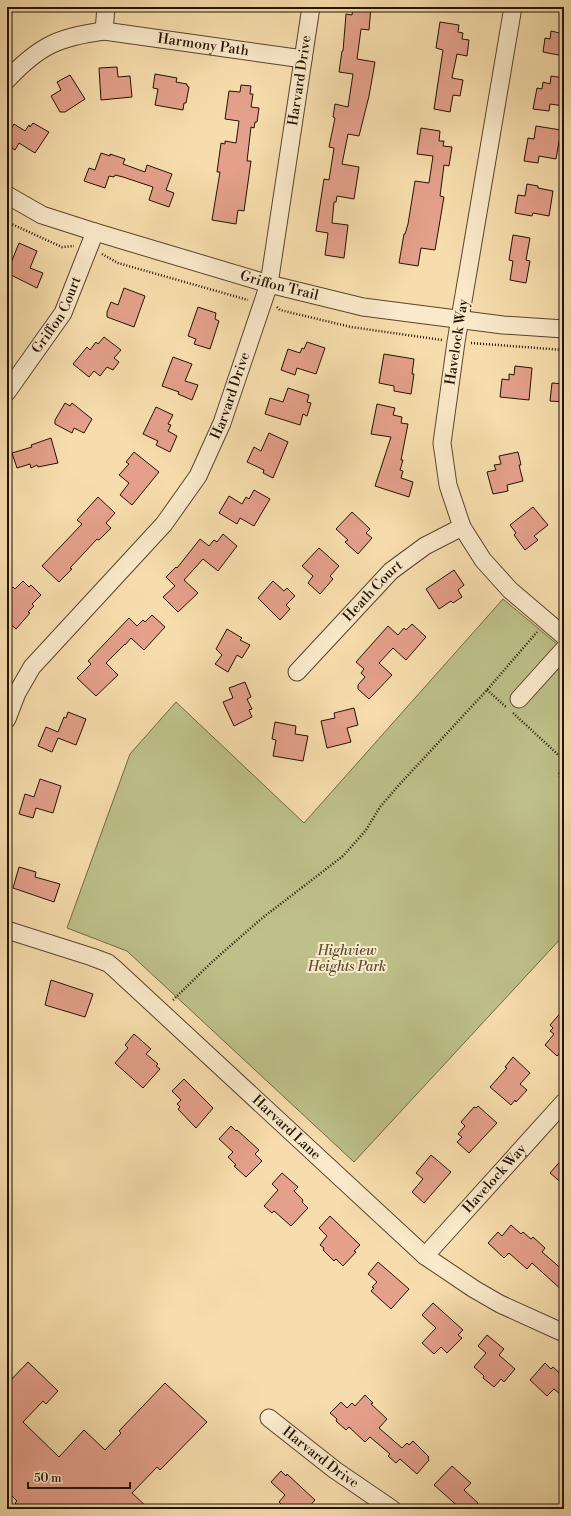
<svg xmlns="http://www.w3.org/2000/svg" width="571" height="1516" viewBox="0 0 571 1516" font-family="'Libre Bodoni',serif">
<style>
.green{fill:#bec089;stroke:#706944}
.building{fill:#e4a08b;stroke:#231200}
.lines{fill:none;stroke-linecap:round;stroke-linejoin:round}
.minor-casing{stroke:#58452b;stroke-width:19}
.path{stroke:#231200;stroke-width:2.5;stroke-dasharray:1 2;stroke-linecap:butt}
.minor{stroke:#fae9ca;stroke-width:17}
.labels{text-anchor:middle;dominant-baseline:central;stroke-width:4;stroke-linejoin:round;paint-order:stroke}
.street-label{font-size:14px;fill:#231200;stroke:#fae9ca}
.park-label{font-size:14px;font-style:italic;fill:#594f30;stroke:#fae9ca}
</style>
<rect width="100%" height="100%" fill="#f7ddad"/>
<filter id="stains"><feTurbulence type="fractalNoise" baseFrequency=".005" numOctaves="4"/><feColorMatrix values="0 0 0 0 .2 0 0 0 0 .09 0 0 0 0 .02 0 0 0 .5 -.17"/></filter>
<radialGradient id="worn" r=".72"><stop offset=".6" stop-color="#630" stop-opacity="0"/><stop offset="1" stop-color="#630" stop-opacity=".3"/></radialGradient>
<polygon class="green" points="503,599 564,650 564,935 354,1162 127,951 67,928 130,754 176,702 304,823"/>
<g class="building">
<polygon points="353,7 371,7 369,30 361,29 357,59 375,62 369,96 359,136 348,134 342,164 359,167 354,199 337,196 336,202 334,202 332,223 348,225 344,258 325,255 328,233 316,231 324,179 329,180 334,148 329,147 335,118 333,117 335,104 348,107 353,74 339,72 342,51 343,51 346,14 352,15"/>
<polygon points="440,22 459,25 458,32 463,33 462,39 469,40 467,56 457,54 452,78 463,80 460,96 453,95 450,112 434,109 443,50 436,48"/>
<polygon points="551,31 564,34 564,56 543,52 545,38 550,39"/>
<polygon points="117,67 118,77 130,76 132,97 101,100 99,68"/>
<polygon points="155,74 177,78 176,82 187,84 187,86 189,87 186,103 184,103 183,110 155,105 158,89 153,88"/>
<polygon points="70,75 85,99 65,112 60,112 51,96 61,90 57,82"/>
<polygon points="551,76 564,78 564,106 550,104 549,111 533,109 537,88 542,89 543,82 550,84"/>
<polygon points="241,85 251,86 250,94 253,94 251,107 259,108 257,122 255,122 254,128 251,127 247,161 251,161 244,211 238,210 236,224 212,220 220,172 217,172 221,143 225,144 225,141 236,143 239,121 225,119 229,91 240,92"/>
<polygon points="33,123 49,132 35,153 19,143 15,150 7,145 7,136 14,124 25,131 29,125 30,127"/>
<polygon points="536,126 561,130 556,159 539,156 538,163 524,161 528,138 534,139"/>
<polygon points="421,128 440,131 439,141 444,141 443,146 452,147 449,166 444,165 440,196 444,197 435,250 421,248 418,266 399,263 404,234 405,234 408,224 415,181 429,183 433,156 417,154"/>
<polygon points="101,153 110,156 110,154 125,159 123,164 145,172 147,165 172,174 166,190 174,193 169,207 149,200 153,187 123,177 115,175 114,177 109,176 105,188 84,181 89,168 95,170"/>
<polygon points="527,184 538,186 538,188 553,191 549,216 533,213 532,216 515,213 518,195 525,196"/>
<polygon points="513,235 530,238 526,260 530,261 526,283 510,280 513,261 509,260"/>
<polygon points="19,243 37,251 30,268 43,273 37,288 7,273"/>
<polygon points="124,288 145,296 134,327 107,317 107,312 111,302 118,305"/>
<polygon points="198,307 216,313 215,319 219,321 210,349 194,344 196,339 188,336"/>
<polygon points="104,337 121,350 114,358 119,362 113,370 107,367 100,376 94,371 89,377 73,364 87,347 90,350 96,342 98,344"/>
<polygon points="307,342 325,348 316,374 297,368 295,375 281,370 288,349 300,353 302,348 304,349"/>
<polygon points="384,354 414,359 412,374 414,374 411,394 394,391 394,386 379,383"/>
<polygon points="173,357 192,364 185,381 198,385 192,400 178,394 179,392 162,386"/>
<polygon points="515,366 532,368 529,400 500,397 502,379 509,380 509,374 514,375"/>
<polygon points="552,383 564,384 564,402 550,401"/>
<polygon points="288,388 309,395 307,402 311,403 307,416 303,414 300,425 265,414 270,398 283,402"/>
<polygon points="65,403 70,406 72,403 92,419 84,433 74,428 72,433 55,424 55,420"/>
<polygon points="377,404 395,408 393,415 402,417 401,423 408,424 401,460 403,460 400,470 403,471 401,478 413,482 409,497 375,486 391,437 371,434"/>
<polygon points="156,407 173,415 168,424 171,425 168,431 177,436 170,452 156,445 158,441 143,434"/>
<polygon points="269,433 288,442 273,478 263,473 264,470 247,462 254,447 261,451"/>
<polygon points="51,438 58,463 38,467 37,465 31,468 30,464 17,468 12,453 32,447 31,445"/>
<polygon points="134,452 159,472 132,505 120,495 129,483 119,475 129,464 126,462"/>
<polygon points="518,452 521,465 519,465 523,481 507,485 508,491 493,494 487,472 496,470 494,465 501,464 499,456"/>
<polygon points="254,490 270,499 254,526 240,518 237,524 219,513 229,496 242,504 246,497 249,499"/>
<polygon points="98,497 115,513 106,523 111,528 99,540 97,539 70,568 72,569 59,582 42,566 82,524 77,520"/>
<polygon points="533,507 548,525 534,536 538,540 525,550 514,535 516,533 510,525"/>
<polygon points="352,512 370,529 366,533 372,538 358,554 345,542 348,540 336,529"/>
<polygon points="223,534 237,546 218,571 203,559 184,580 198,593 178,612 163,597 175,586 166,577 176,567 177,568 200,539 209,546 214,540 217,542"/>
<polygon points="319,548 339,566 330,576 333,579 320,594 308,583 313,576 302,566"/>
<polygon points="454,570 464,585 458,590 462,597 453,603 451,601 439,609 426,589"/>
<polygon points="23,581 29,587 31,585 41,595 32,604 34,606 28,612 30,613 16,629 7,621 7,593 13,587 15,589"/>
<polygon points="273,581 284,591 287,588 295,596 286,605 290,609 280,620 258,598"/>
<polygon points="152,615 165,627 144,650 131,638 125,645 125,644 106,663 118,675 96,696 77,678 91,664 88,661 129,618 137,626 143,620 145,622"/>
<polygon points="412,624 426,637 406,660 393,648 379,663 392,675 369,699 358,689 358,685 365,677 361,673 364,669 356,662 388,626 398,635 404,628 406,630"/>
<polygon points="227,629 242,638 240,640 250,645 242,658 237,655 228,672 215,664 222,655 216,649"/>
<polygon points="245,682 251,697 247,699 252,709 249,710 252,717 234,726 223,702 233,698 229,688"/>
<polygon points="354,708 358,725 347,728 351,742 327,748 321,721 335,718 334,713"/>
<polygon points="68,712 86,719 76,745 58,738 52,752 38,746 46,727 58,732 64,717 66,718"/>
<polygon points="275,722 296,726 295,734 308,736 303,761 273,756 276,740 272,739"/>
<polygon points="40,779 61,786 53,813 36,808 33,818 19,814 25,794 34,797"/>
<polygon points="19,867 36,872 35,877 60,884 54,902 13,888"/>
<polygon points="51,980 93,994 85,1017 45,1005"/>
<polygon points="564,1009 564,1049 557,1056 545,1045 554,1034 550,1031 553,1028 550,1025"/>
<polygon points="134,1034 151,1049 146,1054 158,1064 156,1066 160,1069 143,1088 115,1063 128,1048 125,1045"/>
<polygon points="513,1057 530,1073 520,1084 527,1090 516,1102 515,1100 511,1105 490,1087 507,1068 505,1067"/>
<polygon points="184,1079 213,1108 196,1128 178,1109 180,1107 177,1104 181,1100 172,1091"/>
<polygon points="478,1106 497,1123 469,1153 457,1142 462,1137 458,1134 465,1126 461,1122 474,1107 476,1108"/>
<polygon points="231,1126 236,1131 237,1130 259,1150 255,1154 262,1161 246,1177 234,1166 236,1165 228,1157 233,1152 219,1139"/>
<polygon points="431,1155 451,1172 424,1203 412,1192 423,1179 416,1173"/>
<polygon points="564,1157 564,1185 550,1173"/>
<polygon points="282,1173 298,1187 294,1191 303,1200 302,1202 308,1208 291,1226 274,1211 272,1213 264,1206 278,1190 272,1184"/>
<polygon points="330,1216 360,1245 354,1251 356,1252 343,1266 336,1259 334,1261 323,1250 324,1248 320,1245 327,1236 319,1228"/>
<polygon points="511,1225 521,1234 523,1232 531,1239 533,1237 545,1248 542,1252 564,1271 564,1292 532,1263 527,1269 509,1253 504,1258 488,1243 498,1232 502,1236"/>
<polygon points="378,1262 409,1289 391,1309 371,1291 374,1288 372,1287 377,1282 368,1274"/>
<polygon points="433,1303 463,1330 458,1335 462,1338 447,1353 441,1347 434,1354 422,1343 436,1328 422,1315"/>
<polygon points="487,1335 504,1349 499,1355 515,1369 504,1382 501,1379 494,1387 483,1378 484,1376 474,1367 486,1353 478,1346"/>
<polygon points="28,1362 58,1391 46,1404 43,1401 23,1422 59,1457 84,1430 105,1450 121,1433 119,1431 165,1383 207,1422 160,1470 157,1467 132,1493 149,1509 21,1509 15,1503 17,1501 7,1491 7,1384"/>
<polygon points="545,1363 551,1369 553,1367 564,1377 564,1397 554,1389 547,1396 530,1380"/>
<polygon points="365,1395 373,1403 371,1404 387,1419 379,1428 402,1448 407,1443 409,1445 413,1441 429,1457 428,1458 429,1460 417,1474 400,1459 396,1463 388,1456 390,1454 370,1437 365,1442 349,1427 346,1430 336,1421 337,1419 330,1413 341,1402 347,1408 352,1403 355,1406"/>
<polygon points="452,1466 471,1483 464,1490 478,1503 473,1509 461,1509 434,1485"/>
<polygon points="281,1471 286,1476 287,1474 315,1500 307,1509 286,1509 279,1502 285,1495 271,1482"/>
</g>
<g class="lines">
<g class="minor-casing">
<g id="minor">
<polyline points="513,7 456,342 442,443 448,485 462,527 483,560 510,590 564,636"/>
<polyline points="104,31 106,7"/>
<path id="s1" d="M7 80C39 46 58 37 104 31L303 59"/>
<path id="s2" d="M7 195 42 215 95 232 269 284 363 307 503 325 564 329"/>
<path id="s3" d="M7 392 63 313 95 232"/>
<path id="s4" d="M297 672 391 571 425 546 462 527"/>
<polyline points="519,699 564,649"/>
<path id="s5" d="M7 719 17 693 32 667 164 524 198 476 222 423 269 284 311 7"/>
<path id="s6" d="M7 930 92 957 108 963 114 968 425 1256 474 1289 500 1304 564 1333"/>
<path id="s7" d="M425 1256 564 1102"/>
<path id="s8" d="M269 1418 335 1470 392 1509"/>
</g>
</g>
<g class="path">
<polyline points="7,222 62,247 74,246"/>
<polyline points="102,254 118,263 248,300"/>
<polyline points="277,307 280,310 351,327 442,340"/>
<polyline points="471,343 564,350"/>
<polyline points="487,690 506,707"/>
<polyline points="513,713 564,760"/>
<polyline points="564,762 559,774 564,789"/>
<polyline points="173,1000 213,961 261,919 343,856 366,830 380,807 399,785 487,690 537,632"/>
</g>
<use href="#minor" class="minor"/>
</g>
<g class="labels">
<g class="street-label">
<text stroke="none"><textPath href="#s1" startOffset="212">Harmony Path</textPath></text>
<text stroke="none"><textPath href="#s5" startOffset="722">Harvard Drive</textPath></text>
<text stroke="none"><textPath href="#s2" startOffset="288">Griffon Trail</textPath></text>
<text stroke="none"><textPath href="#s3" startOffset="92">Griffon Court</textPath></text>
<text transform="translate(457 342) rotate(-81)">Havelock Way</text>
<text stroke="none"><textPath href="#s5" startOffset="398">Harvard Drive</textPath></text>
<text stroke="none"><textPath href="#s4" startOffset="111">Heath Court</textPath></text>
<text stroke="none"><textPath href="#s6" startOffset="349">Harvard Lane</textPath></text>
<text stroke="none"><textPath href="#s7" startOffset="104">Havelock Way</textPath></text>
<text stroke="none"><textPath href="#s8" startOffset="65">Harvard Drive</textPath></text>
</g>
<g class="park-label">
<text x="347" y="951">Highview<tspan x="347" dy="16">Heights Park</tspan></text>
</g>
</g>
<rect width="571" height="1516" fill="none" stroke="#f7ddad" stroke-width="24"/>
<rect x="8" y="8" width="555" height="1500" fill="none" stroke="#231200" stroke-width="2"/>
<rect x="12" y="12" width="547" height="1492" fill="none" stroke="#231200"/>
<path d="M28 1482v6h102v-6" fill="none" stroke="#231200" stroke-width="2"/>
<text x="34" y="1482" font-size="12" fill="#231200" stroke="#fae9ca" stroke-width="3" paint-order="stroke">50 m</text>
<rect width="100%" height="100%" filter="url(#stains)"/>
<rect width="100%" height="100%" fill="url(#worn)"/>
</svg>
